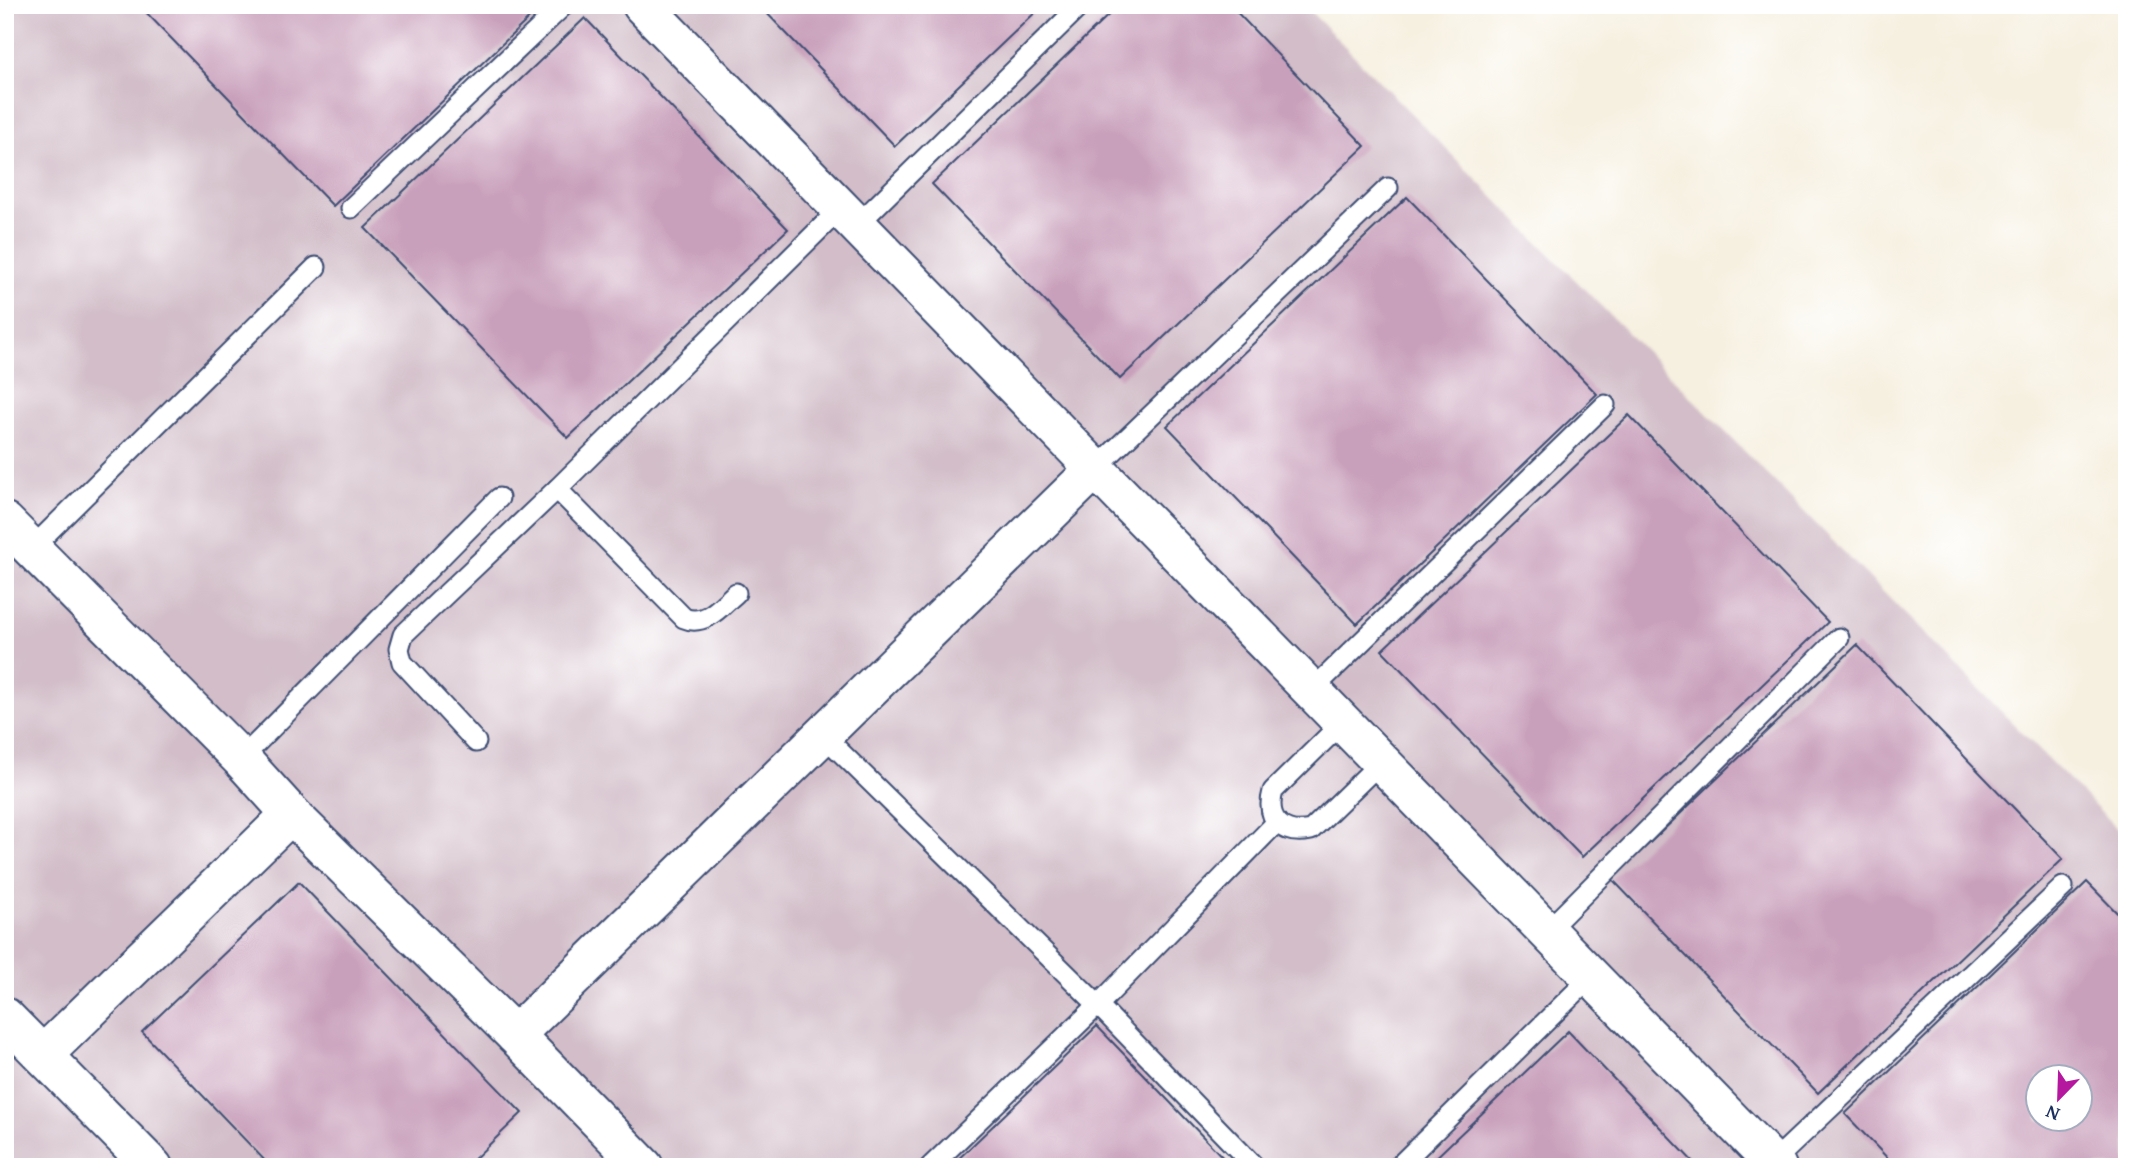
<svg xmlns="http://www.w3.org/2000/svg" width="2132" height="1172" viewBox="0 0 2132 1172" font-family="'Gentium Book Plus',serif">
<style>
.industrial{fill:#d2bdc8;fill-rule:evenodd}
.building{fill:#c9a0bb;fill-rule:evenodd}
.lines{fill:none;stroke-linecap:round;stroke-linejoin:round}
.service-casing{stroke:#3c4c72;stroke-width:23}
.minor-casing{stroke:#3c4c72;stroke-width:42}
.tertiary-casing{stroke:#3c4c72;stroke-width:42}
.service{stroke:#fff;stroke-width:19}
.minor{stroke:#fff;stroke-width:38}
.tertiary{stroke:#fff;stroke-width:38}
</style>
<rect width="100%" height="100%" fill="#fff"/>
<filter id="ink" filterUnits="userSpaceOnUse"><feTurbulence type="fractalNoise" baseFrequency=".0143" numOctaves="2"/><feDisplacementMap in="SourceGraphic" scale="14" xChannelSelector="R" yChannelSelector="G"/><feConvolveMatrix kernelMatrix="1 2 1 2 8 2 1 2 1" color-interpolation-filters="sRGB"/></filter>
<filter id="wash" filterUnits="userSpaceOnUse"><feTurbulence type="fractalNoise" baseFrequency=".00686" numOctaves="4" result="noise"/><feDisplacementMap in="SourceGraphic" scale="28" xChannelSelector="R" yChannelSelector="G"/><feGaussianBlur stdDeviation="1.57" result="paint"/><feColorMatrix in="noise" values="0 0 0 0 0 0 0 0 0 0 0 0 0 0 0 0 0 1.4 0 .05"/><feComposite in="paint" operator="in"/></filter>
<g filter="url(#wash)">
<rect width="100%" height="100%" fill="#f6f0e0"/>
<path class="industrial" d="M5 5H1304L2127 839V1167H5ZM2038 1078H2080V1120H2038Z"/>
<g id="blocks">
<g class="building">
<polygon points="139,5 543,5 333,206"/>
<polygon points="759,5 1043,5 895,146"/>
<polygon points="1119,5 1230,5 1365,146 1120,379 932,184"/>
<polygon points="585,18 788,229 568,438 365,228"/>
<polygon points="1407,197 1597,394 1357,624 1167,426"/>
<polygon points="1629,415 1828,622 1582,857 1382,650"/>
<polygon points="1857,645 2063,859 1818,1093 1612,879"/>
<polygon points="299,882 522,1113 466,1167 271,1167 142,1032"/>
<path d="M2087 882 2127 923V1167H1896L1845 1114ZM2038 1078H2080V1120H2038Z"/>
<polygon points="1097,1026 1232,1167 950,1167"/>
<polygon points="1568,1031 1698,1167 1426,1167"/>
</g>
</g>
</g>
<g filter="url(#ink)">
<use href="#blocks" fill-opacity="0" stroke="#3c4c72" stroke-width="2"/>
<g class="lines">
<g class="service-casing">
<g id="service">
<polyline points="351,208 564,5"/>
<polyline points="856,226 1081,5"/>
<polyline points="1096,468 1388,188"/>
<path d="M557 489 684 618C705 627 721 606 736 593"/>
<polyline points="31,549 316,267"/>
<polyline points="1313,689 1605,405"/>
<path d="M1344 721 1273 791C1265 820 1283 836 1311 830L1382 761"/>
<polyline points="823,735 1098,1005 1255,1167"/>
<polyline points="476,742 402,662 399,649 403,635 557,489 840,209"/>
<polyline points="241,759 499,498"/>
<polyline points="1547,931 1839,638"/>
<polyline points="1773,1162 2063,887"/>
<polyline points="930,1167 1098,1005 1277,822"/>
<polyline points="1398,1167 1591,977"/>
</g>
</g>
<g class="minor-casing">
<polyline id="minor" points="43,1055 291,814"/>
</g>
<g class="tertiary-casing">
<g id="tertiary">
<polyline points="642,5 1777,1167"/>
<polyline points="5,522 241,759 291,814 515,1035 644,1167"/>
<polyline points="5,1017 153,1167"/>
<polyline points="515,1035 1096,468"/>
</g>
</g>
<use href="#service" class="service"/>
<use href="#minor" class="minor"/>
<use href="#tertiary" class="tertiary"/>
</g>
</g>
<rect width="2132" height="1172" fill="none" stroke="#fff" stroke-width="28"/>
<g transform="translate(2059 1098) rotate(203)"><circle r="33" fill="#ffffff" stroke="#a4acbf" stroke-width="2"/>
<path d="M0-5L12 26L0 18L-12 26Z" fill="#b5179e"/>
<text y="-10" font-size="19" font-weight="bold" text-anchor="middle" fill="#1b2f5e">N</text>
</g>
</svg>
